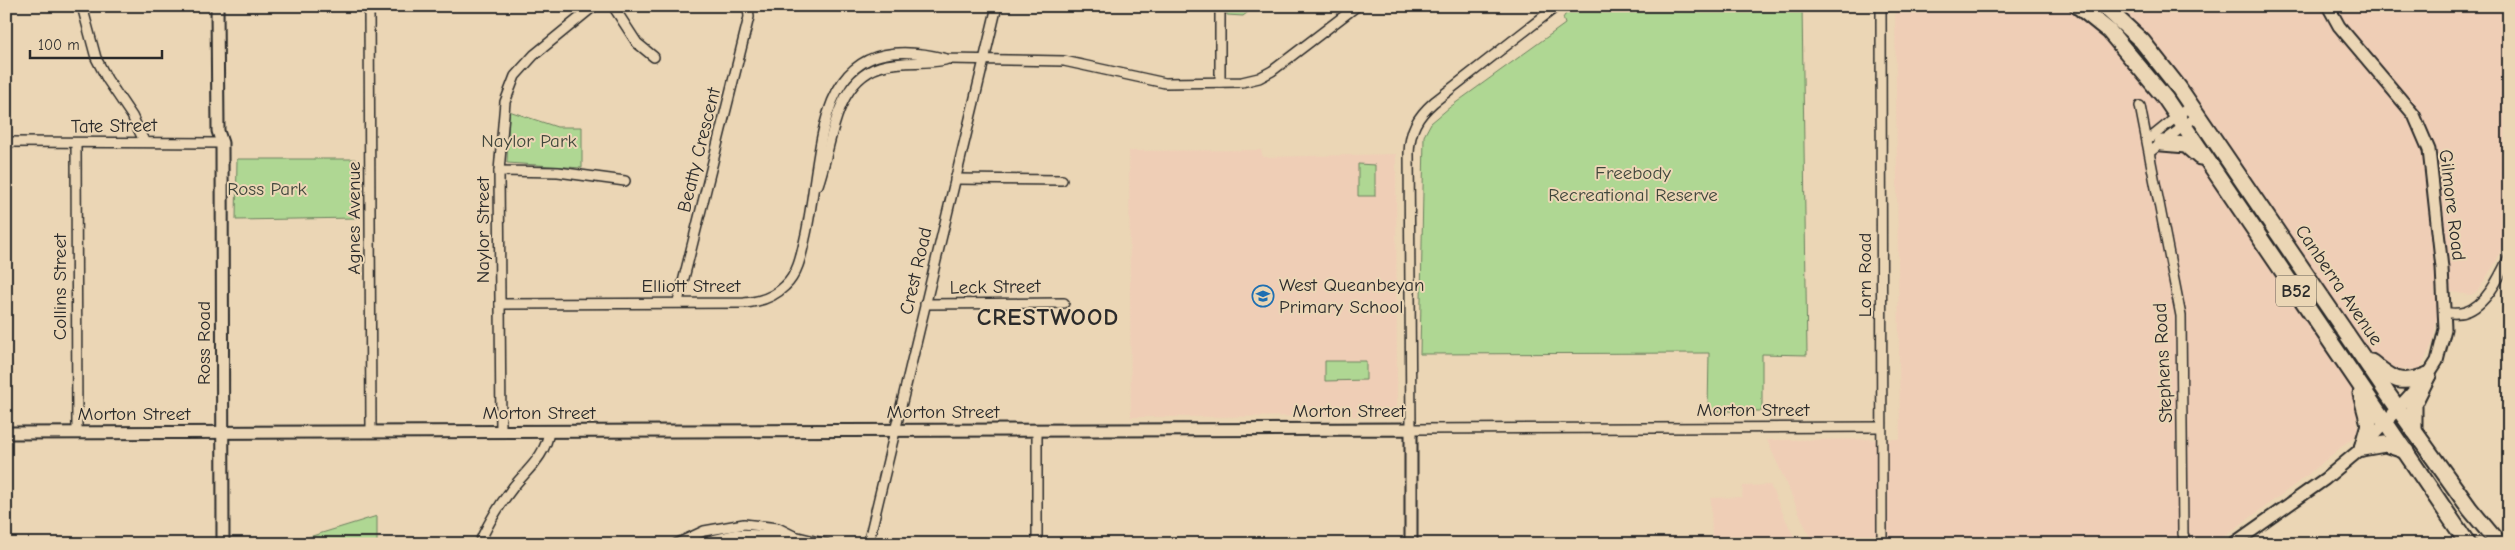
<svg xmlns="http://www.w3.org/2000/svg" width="2515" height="550" viewBox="0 0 2515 550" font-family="'Comic Neue',sans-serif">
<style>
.built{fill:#efceb6}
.green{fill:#afd793;stroke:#6d815f}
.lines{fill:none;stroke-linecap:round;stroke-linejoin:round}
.street-casing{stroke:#2b2b2b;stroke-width:12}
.secondary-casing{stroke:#2b2b2b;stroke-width:15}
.highway-casing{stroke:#2b2b2b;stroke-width:19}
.street{stroke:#ebd6b5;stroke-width:9}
.secondary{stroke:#ebd6b5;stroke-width:11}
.highway{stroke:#ebd6b5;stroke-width:15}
.labels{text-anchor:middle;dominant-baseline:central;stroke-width:4;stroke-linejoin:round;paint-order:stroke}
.shield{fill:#ebd6b5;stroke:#655e54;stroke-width:1}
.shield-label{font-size:18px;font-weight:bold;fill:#2b2b2b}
.street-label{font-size:19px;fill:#2b2b2b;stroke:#ebd6b5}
.park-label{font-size:19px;fill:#3f453b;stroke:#ebd6b5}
.poi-label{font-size:19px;fill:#2b2b2b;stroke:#ebd6b5;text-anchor:start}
.district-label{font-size:24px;font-weight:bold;letter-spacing:1px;fill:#2b2b2b;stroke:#ebd6b5}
</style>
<rect width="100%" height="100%" fill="#ebd6b5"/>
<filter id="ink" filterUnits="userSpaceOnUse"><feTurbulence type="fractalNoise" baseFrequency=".02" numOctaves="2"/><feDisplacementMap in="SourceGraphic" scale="10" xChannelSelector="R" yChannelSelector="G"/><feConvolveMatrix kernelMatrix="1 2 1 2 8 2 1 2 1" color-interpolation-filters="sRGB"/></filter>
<g filter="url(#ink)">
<g class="built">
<polygon points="1895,6 2509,6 2509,230 2496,262 2477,292 2470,295 2435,289 2438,313 2433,342 2420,370 2399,369 2357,408 2358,433 2304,478 2214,544 1813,544 1767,440 1900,439"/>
<polygon points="1261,150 1263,157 1396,154 1397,412 1391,416 1131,417 1129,151"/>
<polygon points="1770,485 1797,544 1712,544 1711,498 1742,497 1743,486"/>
</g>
<g class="green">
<polygon points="1227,6 1256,6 1243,16 1227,15"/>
<polygon points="1571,6 1802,6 1807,355 1762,354 1762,411 1708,411 1709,353 1420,354 1424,136 1431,123 1450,107 1565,24 1563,18"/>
<polygon points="509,111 557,127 582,127 582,168 507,163"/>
<polygon points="237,159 355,159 356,218 236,220"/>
<polygon points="1358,164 1375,165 1375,196 1358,196"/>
<polygon points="1325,361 1366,361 1366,380 1325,381"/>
<polygon points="377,516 377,544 309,544 309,537"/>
</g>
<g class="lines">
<g class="street-casing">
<g id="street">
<polyline points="82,6 96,58 107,79 132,116 144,141"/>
<polyline points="369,6 371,430"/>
<polyline points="613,6 637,43 654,57"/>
<polyline points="1220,6 1220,82"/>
<path d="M1557 6 1434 102C1417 117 1410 130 1409 153L1411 429 1881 427"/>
<polyline points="1881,6 1882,544"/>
<polyline points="2140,106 2181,316 2183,534 2186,544"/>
<polyline points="2148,140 2190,106"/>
<polyline points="6,142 222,143"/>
<polyline points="76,143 77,432"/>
<polyline points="2150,152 2197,116"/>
<polyline points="499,171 558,172 625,181"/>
<polyline points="955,179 1062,180"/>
<path d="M818 185C833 143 834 75 887 65 906 61 926 64 945 60"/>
<polyline points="678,302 749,17 748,6"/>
<path d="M500 304 744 303C759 302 774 297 785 286 799 273 802 251 806 234 825 145 812 23 947 59L1064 61 1165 83 1242 82 1259 78 1272 71 1357 6"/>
<polyline points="925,304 1064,303"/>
<path d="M2446 313C2452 313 2459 314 2465 312 2486 306 2500 276 2509 257"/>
<polyline points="501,431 499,171 505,102 515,76 534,55 594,6"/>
<path d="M479 544C488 523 500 504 514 486 529 468 546 455 549 431"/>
<polyline points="676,544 704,531 744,524 778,528 794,536 827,544"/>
<polyline points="696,544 737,534 794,536"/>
<polyline points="868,544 997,6"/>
<polyline points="1037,544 1037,430"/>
</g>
</g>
<g class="secondary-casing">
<g id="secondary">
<polyline points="217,6 218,131 222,143 223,544"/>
<polyline points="6,433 1411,429 1411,544"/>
<polyline points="2233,544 2325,479 2362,448 2428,375 2437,361 2445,329 2442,268 2429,150 2414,115 2339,26 2328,6"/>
</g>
</g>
<g class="highway-casing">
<g id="highway">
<polyline points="2078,6 2109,31 2165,98 2468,544"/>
<polyline points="2104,6 2142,41 2179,88 2387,393 2470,509 2499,544"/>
<polyline points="2162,143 2186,145 2200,157"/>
<path d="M2371 362C2393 380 2400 386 2428 375"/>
<polyline points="2361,394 2369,424 2362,448"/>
<polyline points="2414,431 2414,403 2428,375"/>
<polyline points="2362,448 2385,444 2406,451"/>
</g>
</g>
<use href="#street" class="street"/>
<use href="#secondary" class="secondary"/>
<use href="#highway" class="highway"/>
</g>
</g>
<defs>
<g id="school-ring" transform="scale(1.125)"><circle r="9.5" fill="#ebd6b5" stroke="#1f6fb2" stroke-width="1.5"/><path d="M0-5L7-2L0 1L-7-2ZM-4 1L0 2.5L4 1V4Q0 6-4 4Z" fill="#1f6fb2"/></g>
</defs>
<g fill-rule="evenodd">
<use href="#school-ring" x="1263" y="296"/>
</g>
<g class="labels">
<rect class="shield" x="2276" y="275.5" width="40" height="31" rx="4"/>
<g class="shield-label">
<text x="2296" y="291">B52</text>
</g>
<g class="street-label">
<text transform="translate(114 126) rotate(-1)">Tate Street</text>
<text transform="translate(699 150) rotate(-76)">Beatty Crescent</text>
<text transform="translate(2452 205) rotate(83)">Gilmore Road</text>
<text transform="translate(354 218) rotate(-90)">Agnes Avenue</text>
<text transform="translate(483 230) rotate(-90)">Naylor Street</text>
<text transform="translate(916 271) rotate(-77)">Crest Road</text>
<text transform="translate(1865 275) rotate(-90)">Lorn Road</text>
<text transform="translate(2339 285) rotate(56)">Canberra Avenue</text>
<text x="691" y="286">Elliott Street</text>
<text transform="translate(60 287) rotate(-90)">Collins Street</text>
<text transform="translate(995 287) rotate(-1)">Leck Street</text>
<text transform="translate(204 343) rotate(-90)">Ross Road</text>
<text transform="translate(2163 363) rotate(-93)">Stephens Road</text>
<text x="1753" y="410">Morton Street</text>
<text x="1349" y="411">Morton Street</text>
<text x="943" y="412">Morton Street</text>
<text x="539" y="413">Morton Street</text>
<text x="134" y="414">Morton Street</text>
</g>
<g class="park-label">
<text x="529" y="141">Naylor Park</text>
<text x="1633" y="173">Freebody<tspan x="1633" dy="22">Recreational Reserve</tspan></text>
<text x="267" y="189">Ross Park</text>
</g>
<g class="poi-label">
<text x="1279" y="285">West Queanbeyan<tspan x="1279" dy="22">Primary School</tspan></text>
</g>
<g class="district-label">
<text x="1048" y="317">CRESTWOOD</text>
</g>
</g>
<rect width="2515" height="550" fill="none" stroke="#ebd6b5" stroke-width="25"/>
<rect x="12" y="12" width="2490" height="525" fill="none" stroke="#2b2b2b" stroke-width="2" filter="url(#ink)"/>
<path d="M30 50v8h132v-8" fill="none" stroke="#2b2b2b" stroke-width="2.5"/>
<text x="38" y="50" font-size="15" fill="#2b2b2b" stroke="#ebd6b5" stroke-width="4" paint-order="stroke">100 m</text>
</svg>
